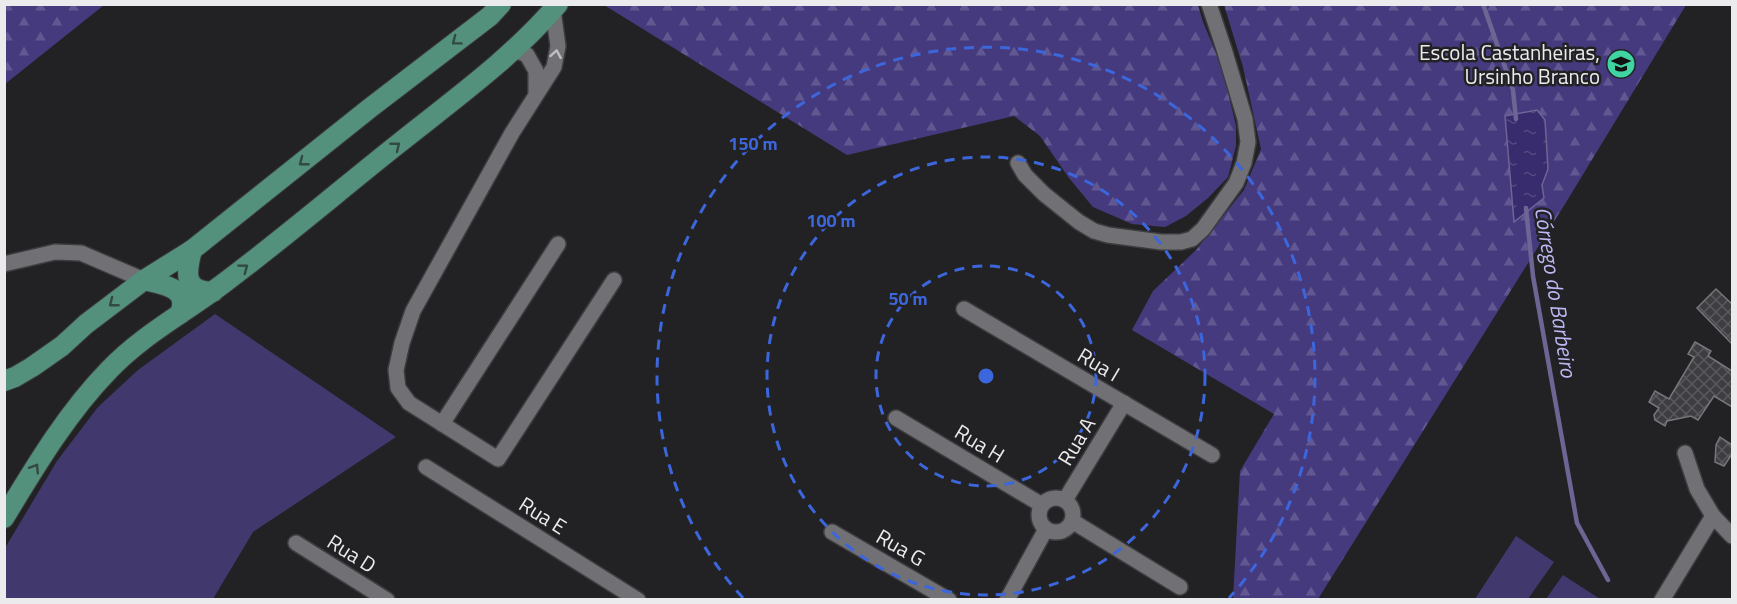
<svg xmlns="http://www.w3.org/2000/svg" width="1737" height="604" viewBox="0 0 1737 604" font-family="'Titillium Web',sans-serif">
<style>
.green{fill:#41396e}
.forest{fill:url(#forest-firs)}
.water{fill:url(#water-ripples);stroke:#6e6594;stroke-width:1.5}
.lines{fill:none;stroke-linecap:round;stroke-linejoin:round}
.stream{stroke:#6e6594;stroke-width:4.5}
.building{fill:url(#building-cross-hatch);stroke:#77777b;stroke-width:1.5}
.minor-casing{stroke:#3c3c3f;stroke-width:18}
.major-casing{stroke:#3c3c3f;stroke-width:22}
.minor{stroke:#707075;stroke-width:15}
.major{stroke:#53917c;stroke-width:20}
.oneway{stroke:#334943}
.oneway2{stroke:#c0c0c4}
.ring{fill:none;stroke:#3c66db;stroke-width:3;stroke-dasharray:10 8}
.labels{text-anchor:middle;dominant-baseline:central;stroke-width:5;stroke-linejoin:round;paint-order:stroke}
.poi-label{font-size:21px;fill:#ebebee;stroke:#222225;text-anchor:end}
.street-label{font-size:21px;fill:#ebebee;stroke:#222225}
.water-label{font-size:22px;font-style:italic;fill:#bdb8f4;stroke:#222225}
.centre{fill:#3c66db;stroke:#222225;stroke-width:3}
.ring-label{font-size:18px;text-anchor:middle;font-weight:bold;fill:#3c66db;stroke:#222225;stroke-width:5;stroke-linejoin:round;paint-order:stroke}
</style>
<defs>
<pattern id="forest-firs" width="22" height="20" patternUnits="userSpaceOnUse" patternTransform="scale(1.5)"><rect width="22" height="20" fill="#463a7e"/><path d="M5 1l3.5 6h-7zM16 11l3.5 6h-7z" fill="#615791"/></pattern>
<pattern id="water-ripples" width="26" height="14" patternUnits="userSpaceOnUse" patternTransform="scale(1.5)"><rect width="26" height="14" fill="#382b6e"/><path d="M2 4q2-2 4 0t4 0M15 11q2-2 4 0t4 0" fill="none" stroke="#554a83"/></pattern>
<pattern id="building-cross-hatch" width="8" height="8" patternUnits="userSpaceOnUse" patternTransform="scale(1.5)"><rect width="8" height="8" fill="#3d3d42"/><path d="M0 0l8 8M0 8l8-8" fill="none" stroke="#59595e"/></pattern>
</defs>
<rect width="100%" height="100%" fill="#222225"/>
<g class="green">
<polygon points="215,314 396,437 253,532 213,599 5,599 5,548 57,461 98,407 138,370"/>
<polygon points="1516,536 1554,562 1528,599 1475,599"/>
<polygon points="1563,575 1600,599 1546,599"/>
</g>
<g class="forest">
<polygon points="5,4 104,4 104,5 5,84"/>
<polygon points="604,5 1198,5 1203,22 1222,67 1236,126 1236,146 1228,177 1208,198 1186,216 1165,227 1132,224 1093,207 1069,178 1040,136 1014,116 847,155"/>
<polygon points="1224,5 1686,5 1565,204 1318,599 1233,599 1240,471 1274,414 1132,330 1153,291 1196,250 1244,190 1261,149 1243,67"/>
</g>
<polygon class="water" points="1537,110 1545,120 1548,169 1542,185 1544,198 1514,222 1505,116"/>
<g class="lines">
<g class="stream">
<polyline points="1483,4 1513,90 1516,119"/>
<polyline points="1526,208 1533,276 1577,523 1608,580"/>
</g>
</g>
<g class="building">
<polygon points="1716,289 1732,304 1732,344 1697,308"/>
<polygon points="1695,342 1711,351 1708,356 1732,371 1732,407 1714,396 1698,420 1691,416 1667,421 1665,426 1655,420 1654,415 1659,408 1649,402 1655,391 1669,399 1694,357 1688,354"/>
<polygon points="1720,437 1732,445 1732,454 1724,466 1715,462 1716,445"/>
</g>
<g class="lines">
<g class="minor-casing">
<g id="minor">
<polyline points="553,10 558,46 554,67 512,133 413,311 402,343 396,370 398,388 409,403 498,459 614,280"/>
<polyline points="513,49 527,55 536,71 536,94"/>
<polyline points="1018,163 1025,175 1044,194 1079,222 1094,231 1108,235 1161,242 1181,242 1192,239 1203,229 1236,183 1244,163 1248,142 1245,119 1224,49 1209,4"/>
<polyline points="4,264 55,252 81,253 144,280"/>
<polyline points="964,309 1212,455"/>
<polyline points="896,418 1042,505"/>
<polyline points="442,424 558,244"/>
<polyline points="1685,453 1697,489 1713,516 1732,536"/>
<polyline points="426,467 638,600"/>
<circle cx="1056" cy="515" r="17"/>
<polyline points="1065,500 1124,403"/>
<polyline points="1072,521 1180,587"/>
<polyline points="832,532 949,600"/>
<polyline points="296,543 387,600"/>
<polyline points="1007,600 1046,529"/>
<polyline points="1662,600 1713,516"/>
</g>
</g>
<g class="major-casing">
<g id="major">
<path d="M192 250C186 273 183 291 213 292"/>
<path d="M144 280C163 285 190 287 180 314"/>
<polyline points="4,381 15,377 32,367 62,346 86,324 144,280 192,250 370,108 490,16 501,4"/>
<path d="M4 518C35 467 67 413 109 370 142 335 186 312 224 283 284 238 340 190 398 144 453 100 512 58 558 4"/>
</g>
</g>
<use href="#minor" class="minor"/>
<use href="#major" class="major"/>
</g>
<defs><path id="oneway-chevron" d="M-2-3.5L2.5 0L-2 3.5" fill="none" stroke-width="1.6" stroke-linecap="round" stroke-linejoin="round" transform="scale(1.5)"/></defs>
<g class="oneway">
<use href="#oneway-chevron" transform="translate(456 41) rotate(143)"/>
<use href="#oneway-chevron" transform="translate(396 146) rotate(-39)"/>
<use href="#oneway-chevron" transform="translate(303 162) rotate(142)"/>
<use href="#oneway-chevron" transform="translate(244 268) rotate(-37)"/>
<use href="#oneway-chevron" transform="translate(113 303) rotate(142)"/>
<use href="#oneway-chevron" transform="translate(35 468) rotate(-58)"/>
</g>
<use class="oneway2" href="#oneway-chevron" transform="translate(556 54) rotate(-80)"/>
<g class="ring">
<circle cx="986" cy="376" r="110"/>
<circle cx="986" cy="376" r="219"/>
<path d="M743 598A329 329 0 1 1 1229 598"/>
</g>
<defs>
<g id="school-disc" transform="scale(1.5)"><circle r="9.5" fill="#40d4a2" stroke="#222225"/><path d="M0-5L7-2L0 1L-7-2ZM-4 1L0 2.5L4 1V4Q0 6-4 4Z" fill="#111"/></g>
</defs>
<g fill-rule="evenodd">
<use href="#school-disc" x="1621" y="64"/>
</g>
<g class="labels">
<g class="poi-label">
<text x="1600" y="52">Escola Castanheiras,<tspan x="1600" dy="24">Ursinho Branco</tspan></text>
</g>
<g class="street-label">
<text transform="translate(1099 364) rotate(31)">Rua I</text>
<text transform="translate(1076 441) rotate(-59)">Rua A</text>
<text transform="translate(980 443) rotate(31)">Rua H</text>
<text transform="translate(543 515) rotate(32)">Rua E</text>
<text transform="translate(901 547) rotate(30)">Rua G</text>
<text transform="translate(352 553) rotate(32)">Rua D</text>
</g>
<g class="water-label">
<text transform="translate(1556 292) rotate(81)">Córrego do Barbeiro</text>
</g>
</g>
<circle cx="986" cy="376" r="9" class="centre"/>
<g class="ring-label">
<text x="753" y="150">150 m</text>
<text x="831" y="227">100 m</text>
<text x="908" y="305">50 m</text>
</g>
<rect width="1737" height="604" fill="none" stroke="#ebebee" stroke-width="12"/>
</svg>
